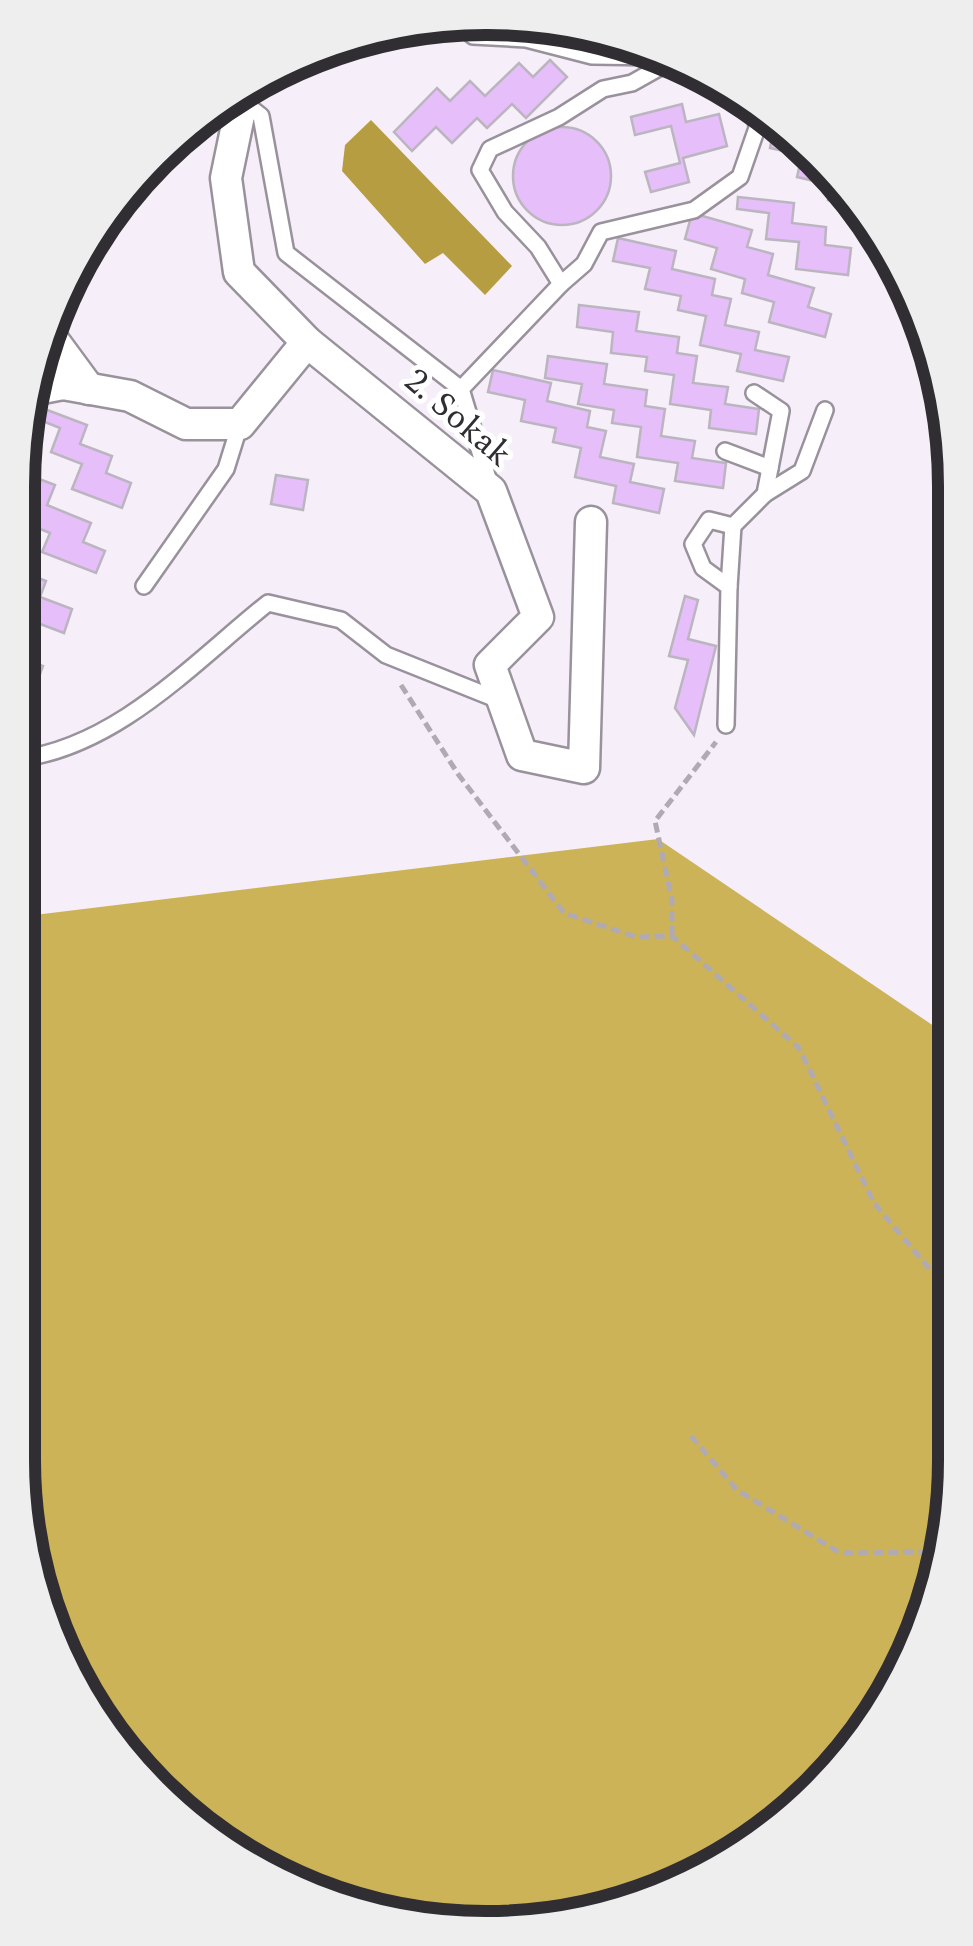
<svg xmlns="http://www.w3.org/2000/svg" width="973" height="1946" viewBox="0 0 973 1946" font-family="Spectral,serif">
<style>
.forest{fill:#cdb358}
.water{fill:#b79d41}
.building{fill:#e5befa;stroke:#bbb5bf;stroke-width:2.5}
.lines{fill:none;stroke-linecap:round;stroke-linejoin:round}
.service-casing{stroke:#99929c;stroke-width:20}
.minor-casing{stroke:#99929c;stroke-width:35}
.path{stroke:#b0aab3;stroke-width:5;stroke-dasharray:10 5;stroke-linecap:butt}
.service{stroke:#fff;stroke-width:15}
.minor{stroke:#fff;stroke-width:30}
.labels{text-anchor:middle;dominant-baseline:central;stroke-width:10;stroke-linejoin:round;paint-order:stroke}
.street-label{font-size:35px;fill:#302e32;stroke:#fff}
.rim{fill:none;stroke:#302e32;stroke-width:12}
</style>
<rect width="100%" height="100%" fill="#f6effa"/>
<polygon class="forest" points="658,839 953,1039 955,1490 907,1666 819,1791 693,1880 547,1925 394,1919 252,1865 115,1745 43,1611 18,1459 18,917"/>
<polygon class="water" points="371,120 512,266 485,295 443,253 425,264 342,171 345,145"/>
<g class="building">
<polygon points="550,60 567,77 526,118 512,104 487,128 477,118 452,143 436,127 412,151 394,132 437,88 450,101 470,81 485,96 519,63 533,77"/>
<polygon points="682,104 686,122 719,114 727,146 683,158 689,182 651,192 645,172 680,163 671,126 635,135 631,117"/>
<circle cx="562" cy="176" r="49"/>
<polygon points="773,131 859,201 877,232 857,228 861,208 828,200 831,185 797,177 802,155 770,148"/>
<polygon points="738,197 794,203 792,223 826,227 825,245 851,248 848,275 796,269 799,242 766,239 769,213 737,209"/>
<polygon points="692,213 752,230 747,247 773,254 768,275 814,288 808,307 831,314 825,337 769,322 774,302 742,293 745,279 711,269 717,248 685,239"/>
<polygon points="618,238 676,251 672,269 715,279 712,295 731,299 725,325 759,332 755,350 789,357 783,381 737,371 741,354 700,345 706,316 678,310 681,296 645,289 650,268 613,261"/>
<polygon points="579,305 639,312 636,331 679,337 677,353 697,356 693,383 728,387 725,404 759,409 756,434 709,428 711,410 670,404 674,375 645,371 647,357 611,353 613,332 577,327"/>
<polygon points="548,356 607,364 604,384 647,390 645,406 665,409 661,436 695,441 692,458 726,463 723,488 675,481 678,463 637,457 641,427 612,423 614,410 578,404 582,384 545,378"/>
<polygon points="493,370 551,383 547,401 590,411 587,427 606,431 600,457 634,464 630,482 664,489 659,513 613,503 616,486 575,477 581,448 553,442 556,428 521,421 525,400 488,392"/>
<polygon points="34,405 87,425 80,444 112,456 106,473 131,483 122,508 72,489 82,464 51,452 60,428 30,416"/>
<polygon points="20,451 36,458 29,475 55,485 47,505 91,523 83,542 105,551 96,573 42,552 50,533 18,520 24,506 18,504"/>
<polygon points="276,475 308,480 303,510 271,504"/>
<polygon points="18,570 46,581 40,597 72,609 64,633 19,616 25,599 18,597"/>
<polygon points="685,596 698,600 688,639 716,646 694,735 675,708 688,660 669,656"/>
<polygon points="18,657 43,666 34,690 18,684"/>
</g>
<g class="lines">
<g class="service-casing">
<g id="service">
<polyline points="461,26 473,36 526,39 592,56 660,57"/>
<polyline points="262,85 242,101 261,116 286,253 461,389 489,482"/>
<polyline points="561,284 584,264 601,232 694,210 740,177 757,128 756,117"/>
<polyline points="461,389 561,284 538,247 505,212 480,170 490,149 559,117 603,89 632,83 673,60"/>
<polyline points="754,393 781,411 765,494"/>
<polyline points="725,451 770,468"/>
<polyline points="144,586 226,469 240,424"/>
<polyline points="729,587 733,526"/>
<polyline points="726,725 729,587 703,568 693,544 709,520 733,526 765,494 802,471 825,410"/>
<path d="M18 759C117 747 193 663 268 603L341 620 386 655 501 701"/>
</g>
</g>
<g class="minor-casing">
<g id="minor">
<polyline points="243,96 226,178 239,272 307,342 491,491 538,617 490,665 522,755 584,768 591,522"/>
<polyline points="50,336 89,389"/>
<polyline points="37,389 63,384 130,396 186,424 240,424 307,342"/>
</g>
</g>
<g class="path">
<polyline points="401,685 458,774 564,913 636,937 672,936 799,1048 874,1203 954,1298"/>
<polyline points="672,936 672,900 655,821 716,742"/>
<polyline points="691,1436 737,1490 840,1553 938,1552"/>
</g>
<use href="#service" class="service"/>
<use href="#minor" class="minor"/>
</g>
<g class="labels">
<g class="street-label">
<text transform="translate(458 418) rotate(41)">2. Sokak</text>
</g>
</g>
<path d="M0 0H973V1946H0ZM486 35H487A451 451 0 0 1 938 486V1460A451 451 0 0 1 487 1911H486A451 451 0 0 1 35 1460V486A451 451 0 0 1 486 35Z" fill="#eeeeef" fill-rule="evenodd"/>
<path class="rim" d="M486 35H487A451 451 0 0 1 938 486V1460A451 451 0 0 1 487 1911H486A451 451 0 0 1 35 1460V486A451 451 0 0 1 486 35Z"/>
</svg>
